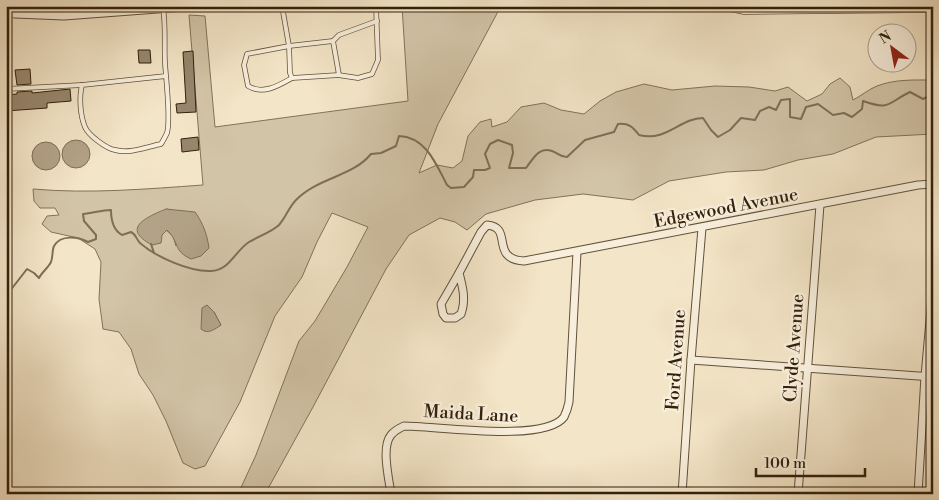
<svg xmlns="http://www.w3.org/2000/svg" width="939" height="500" viewBox="0 0 939 500" font-family="'Libre Bodoni',serif">
<style>
.green{fill:#d2c4a7;stroke:#827259;fill-rule:evenodd}
.water{fill:#b2a287;stroke:#7f6e55}
.lines{fill:none;stroke-linecap:round;stroke-linejoin:round}
.stream{stroke:#7f6e55;stroke-width:2}
.building{fill:#97866d;stroke:#33200b}
.service-casing{stroke:#63513a;stroke-width:5.5}
.minor-casing{stroke:#63513a;stroke-width:9}
.tertiary-casing{stroke:#63513a;stroke-width:11}
.service{stroke:#f7eedb;stroke-width:4}
.minor{stroke:#f7eedb;stroke-width:7}
.tertiary{stroke:#f7eedb;stroke-width:9}
.labels{text-anchor:middle;dominant-baseline:central;stroke-width:5;stroke-linejoin:round;paint-order:stroke}
.street-label{font-size:18px;fill:#33200b;stroke:#f7eedb}
</style>
<rect width="100%" height="100%" fill="#f3e5c7"/>
<filter id="stains"><feTurbulence type="fractalNoise" baseFrequency=".004" numOctaves="4"/><feColorMatrix values="0 0 0 0 .2 0 0 0 0 .09 0 0 0 0 .02 0 0 0 .5 -.17"/></filter>
<radialGradient id="worn" r=".72"><stop offset=".6" stop-color="#630" stop-opacity="0"/><stop offset="1" stop-color="#630" stop-opacity=".3"/></radialGradient>
<g class="green">
<path d="M402 6H501L438 124 419 173 437 165 453 168 462 161 468 136 480 122 491 119 492 127 507 122 521 107 544 103 561 110 584 114 600 101 616 92 644 84 672 90 715 86 749 87 775 91 788 87 807 101 822 94 830 84 840 78 850 87 853 100C861 96 869 89 877 86 895 79 915 80 933 80V134L876 137 833 154 798 160 764 170 726 172 669 181 633 200 583 194 535 200 486 214 467 230 455 222 440 218 409 235 386 269 313 407 265 494H238L256 455 299 341 315 321 347 267 368 227 332 213 317 242 302 277 275 316 240 402 205 466 195 469 183 463 166 421 153 395 139 374 131 349 119 332 103 329 99 299 101 262 95 249 78 238 51 232 42 224 47 216 59 215 55 208H40L34 201 33 189C90 194 146 189 203 185L189 15 205 16 215 127 408 101ZM166 209 177 211 176 246 173 236 166 230 162 235ZM214 312 221 325 209 331Z"/>
<polygon points="686,488 738,492 738,494 686,494"/>
</g>
<g class="water">
<circle cx="76" cy="154" r="14"/>
<circle cx="46" cy="156" r="14"/>
<path d="M166 209 195 212C203 223 207 234 209 248L201 256 191 259C173 251 179 241 167 230L162 235 161 243 152 245C120 228 147 217 166 209Z"/>
<path d="M207 305 214 312 221 325C215 329 208 335 201 329L202 308Z"/>
</g>
<g class="lines">
<g class="stream">
<polyline points="151,244 154,253"/>
<path d="M6 296 27 269 34 273 39 278C42 272 48 268 51 262 53 257 52 250 54 246 61 234 78 237 88 242L96 239V235L84 221 83 214C93 213 102 210 111 210 111 221 113 230 122 235L131 232C136 234 136 239 140 243 156 257 190 272 211 271 229 271 235 251 249 242 259 236 270 233 279 225 286 217 289 207 296 200 319 177 352 177 371 154L381 153 396 146 399 136C426 137 436 164 447 185L451 188 464 187 473 177 474 170H485L490 168 485 154 490 144 498 140 512 145 513 153 509 168H526C533 159 539 146 552 151 558 153 560 157 567 157L585 140 614 132 618 124C629 123 633 127 639 135 667 142 680 118 703 118L711 130 718 137 730 130 741 118 755 120 760 111 769 107 776 110 781 100 790 99V117L801 119 806 107 818 104 833 115 844 113 852 117 862 109 863 101C891 111 887 103 910 92L923 99 933 94"/>
</g>
</g>
<g class="building">
<polygon points="138,50 150,50 151,63 139,63"/>
<polygon points="193,51 196,112 177,113 176,104 186,103 183,52"/>
<polygon points="30,69 31,84 17,85 15,70"/>
<polygon points="70,89 71,101 47,103 47,108 6,111 6,95 17,94 17,92 32,91 32,93"/>
<polygon points="198,137 199,150 182,152 181,139"/>
</g>
<g class="lines">
<g class="service-casing">
<g id="service">
<polyline points="282,6 289,46 290,73 292,78 339,75 333,41"/>
<polyline points="716,6 744,12 933,10"/>
<path d="M163 8C166 26 164 44 165 63 166 79 171 119 167 133 165 137 163 141 161 144 146 147 130 154 115 150 107 149 88 135 85 127 80 115 79 97 82 85L166 76"/>
<polyline points="338,75 358,78 372,74 378,60 376,6"/>
<path d="M292 78C278 86 263 95 248 86L244 65 247 54 289 46 333 41 339 35 377 21"/>
<polyline points="6,89 82,85"/>
</g>
</g>
<g class="minor-casing">
<g id="minor">
<path d="M459 273 481 232 487 225C514 227 489 259 524 261L918 185 933 184"/>
<path d="M459 273C463 288 466 300 461 314L455 318H446L443 314 441 304Z"/>
<polyline points="691,360 933,377"/>
<path d="M391 494C389 479 381 447 391 435 395 430 400 428 404 426 436 426 545 443 564 417 566 413 568 407 569 402L577 252"/>
<polyline points="682,494 691,360 702,228"/>
<polyline points="798,494 820,205"/>
<polyline points="918,494 925,376 933,287"/>
</g>
</g>
<g class="tertiary-casing">
<polyline id="tertiary" points="6,11 15,13 64,15 184,6"/>
</g>
<use href="#service" class="service"/>
<use href="#minor" class="minor"/>
<use href="#tertiary" class="tertiary"/>
</g>
<g class="labels">
<g class="street-label">
<text transform="translate(726 208) rotate(-11)">Edgewood Avenue</text>
<text transform="translate(794 348) rotate(-86)">Clyde Avenue</text>
<text transform="translate(676 360) rotate(-86)">Ford Avenue</text>
<text transform="translate(471 414) rotate(3)">Maida Lane</text>
</g>
</g>
<rect width="939" height="500" fill="none" stroke="#f3e5c7" stroke-width="25"/>
<rect x="8" y="8" width="924" height="485" fill="none" stroke="#33200b" stroke-width="2.5"/>
<rect x="12" y="12" width="914" height="475" fill="none" stroke="#33200b"/>
<g transform="translate(892 48) rotate(328)"><circle r="24" fill="#f7eedb" stroke="#a99c88"/>
<path d="M0-4L9 19L0 12L-9 19Z" fill="#8f2418"/>
<text y="-8" font-size="14" font-weight="bold" text-anchor="middle" fill="#33200b">N</text>
</g>
<path d="M756 468v8h109v-8" fill="none" stroke="#33200b" stroke-width="2.5"/>
<text x="764" y="468" font-size="15" fill="#33200b" stroke="#f7eedb" stroke-width="4" paint-order="stroke">100 m</text>
<rect width="100%" height="100%" filter="url(#stains)"/>
<rect width="100%" height="100%" fill="url(#worn)"/>
</svg>
